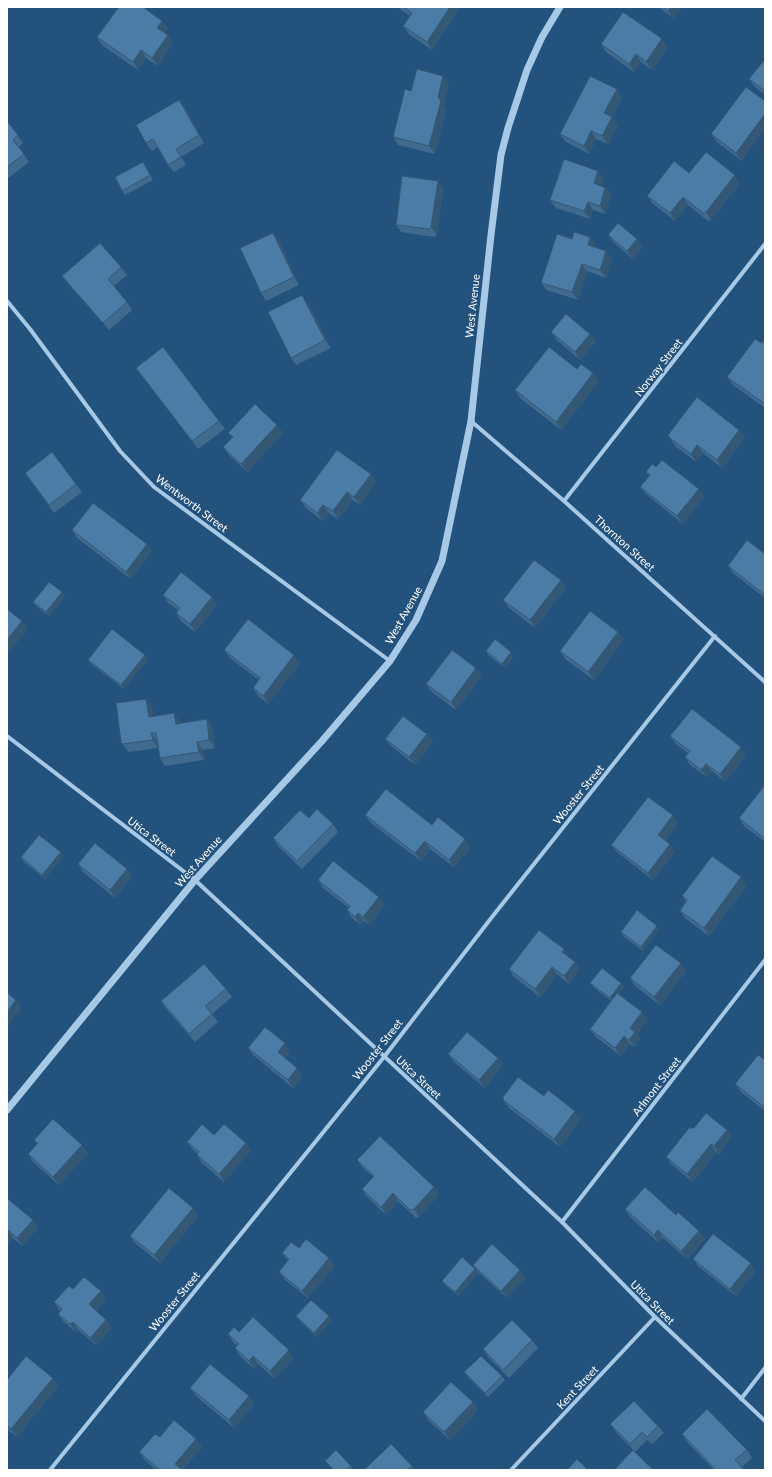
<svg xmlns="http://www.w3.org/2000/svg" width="772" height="1477" viewBox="0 0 772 1477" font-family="Lato,sans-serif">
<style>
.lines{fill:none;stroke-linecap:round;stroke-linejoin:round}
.minor{stroke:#a7c9e6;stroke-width:4}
.tertiary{stroke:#a7c9e6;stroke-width:7}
.wall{fill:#406b8f}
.shaded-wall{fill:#345774}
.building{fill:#4b7ca6;stroke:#345774}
.labels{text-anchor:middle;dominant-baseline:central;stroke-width:3;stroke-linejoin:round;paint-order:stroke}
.street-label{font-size:11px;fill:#fff;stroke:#23527d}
</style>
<rect width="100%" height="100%" fill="#23527d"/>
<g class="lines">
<g class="minor">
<polyline points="7,301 30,329 120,451 154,487 390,661"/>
<polyline points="471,421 564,501 765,682"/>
<polyline points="564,501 765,244"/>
<polyline points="7,736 195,880 562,1222 655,1317 765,1421"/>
<polyline points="562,1222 765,960"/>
<polyline points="741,1399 765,1368"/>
<polyline points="50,1470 384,1057 492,917 715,636"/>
<polyline points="511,1470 655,1317"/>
</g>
<polyline class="tertiary" points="7,1110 195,880 322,741 390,661 416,620 442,561 471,421 491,235 501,155 508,128 527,70 542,37 560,7"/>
</g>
<g class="wall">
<polygon points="397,7 461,7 432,50 409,34 403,26 410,16"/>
<polygon points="659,7 682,7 673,18"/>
<polygon points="168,28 164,33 168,35 173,43 158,66 146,58 138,70 102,45 97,37"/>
<polygon points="661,38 666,46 667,48 652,70 641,62 634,72 606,52 601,44"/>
<polygon points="765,59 765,95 755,87 749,79"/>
<polygon points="449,84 443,105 446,109 435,154 398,145 393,137 411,91"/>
<polygon points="746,87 742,161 717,142 711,134"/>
<polygon points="622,97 612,117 618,125 608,144 596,139 589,154 566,142 560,134"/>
<polygon points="179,100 185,108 204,143 181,157 186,165 174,172 168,165 158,147 152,151 146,143"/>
<polygon points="7,121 23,143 19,147 29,162 7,179"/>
<polygon points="146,166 153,180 125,195 122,191"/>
<polygon points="598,171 604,179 601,186 605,188 611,195 605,214 593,210 590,219 556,208 550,200"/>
<polygon points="740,183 711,220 708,221 688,205 675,221 652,203 647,196"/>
<polygon points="443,188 437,235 434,237 401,232 396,225"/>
<polygon points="273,233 279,241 299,285 266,301 261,293"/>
<polygon points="608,235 637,239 643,247 633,259 614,243"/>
<polygon points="590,237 596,245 595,247 606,251 612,259 606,278 587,271 578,300 547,290 541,283 572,239"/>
<polygon points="121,267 127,275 114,286 127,302 132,310 109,330 68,284 62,276"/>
<polygon points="308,303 331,348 296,365 291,358"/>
<polygon points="551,332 590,334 596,342 580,360 557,340"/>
<polygon points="765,339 765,408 733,385 727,377 762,343"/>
<polygon points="136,368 219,421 225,429 198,449"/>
<polygon points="577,369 599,381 561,430 520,398 515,390"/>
<polygon points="277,425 283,433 247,472 229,455 223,447 232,437 228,433"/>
<polygon points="739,430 745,438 722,468 703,453 696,462 675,446 668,435"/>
<polygon points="646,472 699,489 704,497 683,524 646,494 640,487 649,476"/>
<polygon points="25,473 76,484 82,492 54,513"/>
<polygon points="371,474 376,482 360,505 353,500 338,519 329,513 323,521 306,508 300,500"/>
<polygon points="72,530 152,551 131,579 77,538"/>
<polygon points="765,554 765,598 733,573 728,566"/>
<polygon points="566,588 535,628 509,608 503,600"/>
<polygon points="62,592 65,596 49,616 36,606 33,602"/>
<polygon points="163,595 217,605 195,632 181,621 176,613 178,610 168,603"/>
<polygon points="624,639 594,680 565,659 560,651"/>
<polygon points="224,650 300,663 268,704 258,696 253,688 259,680 230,658"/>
<polygon points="486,651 511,652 514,656 505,668 488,655"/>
<polygon points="145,655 148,659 124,689 91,664 88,660"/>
<polygon points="482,676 456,710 432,692 426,684"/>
<polygon points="152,707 153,716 180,721 180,723 207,719 212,727 215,748 203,750 204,760 165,766 160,758 157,741 158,748 129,752 127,750 121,742"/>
<polygon points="427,734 433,742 415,765 391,746 385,739"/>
<polygon points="670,736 741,747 747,755 725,782 712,771 707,777 690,765 685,757 688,753 676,744"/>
<polygon points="765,785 765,842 744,826 739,818"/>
<polygon points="365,815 471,847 454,867 430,849 421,861 371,823"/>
<polygon points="309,818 333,824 338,832 302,869 278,846 273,838"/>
<polygon points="678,823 665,841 675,852 653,880 617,852 611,845"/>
<polygon points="61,852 63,856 45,879 23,861 21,857"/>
<polygon points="78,864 127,869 132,877 115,898 83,872"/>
<polygon points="318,880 379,897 385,905 369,925 364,921 361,925 352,918 347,910 349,908 323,888"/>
<polygon points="747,885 709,936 685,918 680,911 686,902 682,896"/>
<polygon points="659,930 643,951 623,936 621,932"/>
<polygon points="564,949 569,958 575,962 580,969 569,984 557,974 540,997 514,977 509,969"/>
<polygon points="681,963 686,971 660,1005 635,986 630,978"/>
<polygon points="590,983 621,983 624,987 618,994 642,1012 647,1020 637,1034 640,1039 635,1047 630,1044 621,1056 596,1037 590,1029 611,1001 593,987"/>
<polygon points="226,989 232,997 212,1014 218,1022 195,1042 166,1009 161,1001"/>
<polygon points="285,1043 290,1051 285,1058 297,1068 303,1076 293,1088 253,1055 248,1048"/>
<polygon points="448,1054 498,1058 503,1065 485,1088 454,1062"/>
<polygon points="765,1060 765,1111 741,1092 735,1084"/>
<polygon points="544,1096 581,1119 560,1147 509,1108 503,1100"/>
<polygon points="727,1130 732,1137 719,1154 716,1152 693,1182 672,1165 666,1157"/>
<polygon points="214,1135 246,1143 251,1150 224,1182 202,1163 197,1155 198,1154 193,1150 187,1142"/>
<polygon points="34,1140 88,1153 59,1185 33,1162 28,1154 37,1144"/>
<polygon points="357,1160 434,1187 439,1195 419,1217 416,1218 398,1201 386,1215 367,1197 362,1189 373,1177 363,1168"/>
<polygon points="7,1198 33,1220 38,1228 22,1246 13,1238 7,1245"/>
<polygon points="625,1209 699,1231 705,1239 687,1259 663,1238 659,1243 630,1217"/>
<polygon points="198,1216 160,1263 136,1244 130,1236"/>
<polygon points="282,1253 329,1258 335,1266 308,1298 285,1280 279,1272 288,1261"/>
<polygon points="693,1259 756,1271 736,1296 699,1267"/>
<polygon points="473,1265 525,1278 507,1298 479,1273"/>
<polygon points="475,1269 478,1273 458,1296 445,1285 442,1281"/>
<polygon points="73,1289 101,1291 106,1299 96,1311 106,1320 112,1328 96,1345 78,1330 76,1332 63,1321 58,1314 60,1311 54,1302"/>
<polygon points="296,1316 329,1316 332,1320 317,1337 299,1320"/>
<polygon points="239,1332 294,1358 275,1379 258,1364 254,1369 240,1356 235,1348 237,1346 233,1342 228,1334"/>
<polygon points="532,1340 538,1348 509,1378 488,1357 483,1349"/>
<polygon points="464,1372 502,1376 505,1380 488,1397 467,1376"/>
<polygon points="53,1378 58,1386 17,1437 7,1429 7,1380"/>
<polygon points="190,1388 254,1404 234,1428 196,1396"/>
<polygon points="473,1402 478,1410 450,1440 428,1420 423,1412"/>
<polygon points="610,1424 658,1426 664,1433 652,1444 647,1440 635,1452 616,1432"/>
<polygon points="682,1434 747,1450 752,1458 742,1467 744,1470 714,1470 687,1442"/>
<polygon points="160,1437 196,1439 202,1447 182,1470 156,1470 145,1460 139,1452"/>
<polygon points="325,1461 351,1466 354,1470 333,1470"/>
<polygon points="412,1466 415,1470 364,1470"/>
</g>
<g class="shaded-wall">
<polygon points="450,7 461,7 432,50 427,42"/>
<polygon points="671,7 682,7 673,18 668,11"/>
<polygon points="162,21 168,28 163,36 157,28"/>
<polygon points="168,35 173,43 158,66 152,58"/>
<polygon points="661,38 666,46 667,48 652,70 646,62"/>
<polygon points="141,50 146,58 138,70 133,62"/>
<polygon points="636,54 641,62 634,72 629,64"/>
<polygon points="443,76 449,84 443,105 446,109 435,154 429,146 438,97"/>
<polygon points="617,89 622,97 610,121 604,113"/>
<polygon points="179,100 185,108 204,143 199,135"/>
<polygon points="765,114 765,129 742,161 736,153"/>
<polygon points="612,117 618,125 608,144 602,136"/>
<polygon points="591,131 596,139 589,154 584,146"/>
<polygon points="598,171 604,179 600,191 594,183"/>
<polygon points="735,175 740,183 711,220 706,212"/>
<polygon points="438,181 443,188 437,235 431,227"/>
<polygon points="605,188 611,195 605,214 600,206"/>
<polygon points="683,197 688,205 675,221 670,213"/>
<polygon points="588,202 593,210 590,219 584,211"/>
<polygon points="273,233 279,241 299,285 294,277"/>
<polygon points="590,237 596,245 594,253 588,245"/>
<polygon points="637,239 643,247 633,259 627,251"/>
<polygon points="606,251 612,259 606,278 600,270"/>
<polygon points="582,264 587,271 578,300 572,292"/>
<polygon points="302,295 308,303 331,348 325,340"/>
<polygon points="590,334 596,342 580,360 575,352"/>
<polygon points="593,373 599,381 561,430 556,422"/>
<polygon points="277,425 283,433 247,472 241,464"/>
<polygon points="739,430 745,438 722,468 717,460"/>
<polygon points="697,445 703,453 696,462 691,454"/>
<polygon points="371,474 376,482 360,505 354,497"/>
<polygon points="699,489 704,497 683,524 677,516"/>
<polygon points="347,492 353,500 338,519 333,511"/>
<polygon points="323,505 329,513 323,521 317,513"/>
<polygon points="147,544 152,551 131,579 126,572"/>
<polygon points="561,580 566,588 535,628 530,620"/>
<polygon points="62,592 65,596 49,616 46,612"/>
<polygon points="212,597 217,605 195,632 190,624"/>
<polygon points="22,621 28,629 7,655 7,640"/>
<polygon points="618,632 624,639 594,680 588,672"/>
<polygon points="511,652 514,656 505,668 502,664"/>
<polygon points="145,655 148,659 124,689 121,685"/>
<polygon points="294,655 300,663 268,704 263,696"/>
<polygon points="476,668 482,676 456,710 451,702"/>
<polygon points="146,699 152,707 154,725 149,717"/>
<polygon points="174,713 180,721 181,732 176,724"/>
<polygon points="207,719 212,727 215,748 209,740"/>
<polygon points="151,733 157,741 158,748 153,740"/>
<polygon points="427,734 433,742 415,765 409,757"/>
<polygon points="197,742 203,750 204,760 199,752"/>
<polygon points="741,747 747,755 725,782 720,774"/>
<polygon points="706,764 712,771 707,777 701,770"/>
<polygon points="673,815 678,823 663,843 658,835"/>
<polygon points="465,839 471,847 454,867 449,860"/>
<polygon points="425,841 430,849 421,861 415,853"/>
<polygon points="670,844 675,852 653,880 648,873"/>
<polygon points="61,852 63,856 45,879 42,875"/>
<polygon points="127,869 132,877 115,898 110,890"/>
<polygon points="741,877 747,885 709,936 704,928"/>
<polygon points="379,897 385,905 369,925 363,917"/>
<polygon points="358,913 364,921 361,925 355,917"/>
<polygon points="657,926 659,930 643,951 641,947"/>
<polygon points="564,949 570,957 568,960 562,952"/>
<polygon points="575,962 580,969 569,984 564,976"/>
<polygon points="681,963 686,971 660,1005 654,997"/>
<polygon points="552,967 557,974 540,997 535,989"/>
<polygon points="621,983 624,987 613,1002 610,998"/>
<polygon points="16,1000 22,1008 7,1027 7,1012"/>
<polygon points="642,1012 647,1020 637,1034 640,1039 635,1047 629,1040 630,1028"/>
<polygon points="624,1036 630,1044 621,1056 615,1048"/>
<polygon points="285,1043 290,1051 283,1060 278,1052"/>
<polygon points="498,1058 503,1065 485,1088 479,1080"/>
<polygon points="297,1068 303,1076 293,1088 288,1080"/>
<polygon points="575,1111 581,1119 560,1147 554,1139"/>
<polygon points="727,1130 732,1137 719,1154 714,1146"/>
<polygon points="246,1143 251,1150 224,1182 219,1174"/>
<polygon points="711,1144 716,1152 693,1182 687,1174"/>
<polygon points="82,1145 88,1153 59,1185 53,1177"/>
<polygon points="434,1187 439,1195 419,1217 414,1209"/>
<polygon points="393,1193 398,1201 386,1215 381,1207"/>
<polygon points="193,1208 198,1216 160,1263 154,1255"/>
<polygon points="33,1220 38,1228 22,1246 17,1238"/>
<polygon points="8,1230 13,1238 7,1245 7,1231"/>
<polygon points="658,1230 663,1238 659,1243 654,1235"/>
<polygon points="699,1231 705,1239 687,1259 681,1251"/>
<polygon points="329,1258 335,1266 308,1298 302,1291"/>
<polygon points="751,1263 756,1271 736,1296 730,1289"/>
<polygon points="475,1269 478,1273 458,1296 455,1292"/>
<polygon points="520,1270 525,1278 507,1298 501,1291"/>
<polygon points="101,1291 106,1299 94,1312 89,1304"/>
<polygon points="329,1316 332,1320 317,1337 314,1333"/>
<polygon points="106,1320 112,1328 96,1345 90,1338"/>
<polygon points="73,1322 78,1330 76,1332 70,1324"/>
<polygon points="289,1350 294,1358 275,1379 270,1371"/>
<polygon points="253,1356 258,1364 254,1369 249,1361"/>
<polygon points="53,1378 58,1386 17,1437 11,1429"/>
<polygon points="249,1396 254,1404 234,1428 229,1420"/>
<polygon points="473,1402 478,1410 450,1440 444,1432"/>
<polygon points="196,1439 202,1447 181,1470 175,1464"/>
</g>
<g class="building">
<polygon points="119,7 143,7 162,21 157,28 168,35 152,58 141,50 133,62 97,37"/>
<polygon points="403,7 450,7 427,42 403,26 412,13"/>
<polygon points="663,7 671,7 668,11"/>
<polygon points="623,12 661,38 661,40 646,62 636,54 629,64 601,44"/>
<polygon points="765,59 765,91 749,79"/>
<polygon points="417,69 443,76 438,97 441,101 429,146 393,137 405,89 411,91"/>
<polygon points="590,76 617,89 604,113 612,117 602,136 591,131 584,146 560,134"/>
<polygon points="746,87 765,101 765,114 736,153 711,134"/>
<polygon points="179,100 199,135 176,149 181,157 168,165 153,139 146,143 136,125"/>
<polygon points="7,121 18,135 13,140 24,154 7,167"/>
<polygon points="706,152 735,175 706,212 703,213 683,197 670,213 647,196 674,161 689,173"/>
<polygon points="564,159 598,171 594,183 605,188 600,206 588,202 584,211 550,200"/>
<polygon points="143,162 150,175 122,191 115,177"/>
<polygon points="402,176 438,181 431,227 428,229 396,225"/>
<polygon points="618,223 637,239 627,251 608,235"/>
<polygon points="574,232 590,237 588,245 606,251 600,270 582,264 572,292 541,283 557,234 572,239"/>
<polygon points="273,233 294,277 261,293 240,248"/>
<polygon points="100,243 121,267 108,279 127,302 103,323 62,276"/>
<polygon points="302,295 325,340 291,358 268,312"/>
<polygon points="566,314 590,334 575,352 551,332"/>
<polygon points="755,339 762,343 765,339 765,404 727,377"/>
<polygon points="163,347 219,421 192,441 136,368"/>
<polygon points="549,347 577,369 581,364 593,373 556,422 515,390"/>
<polygon points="697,397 739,430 717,460 697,445 691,454 670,438 668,435"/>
<polygon points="255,404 277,425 241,464 223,447 233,437 228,433"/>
<polygon points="337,450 371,474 354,497 347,492 333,511 323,505 317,513 300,500"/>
<polygon points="52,452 76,484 49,505 25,473"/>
<polygon points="662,460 699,489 677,516 640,487 650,475 646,472 652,464 656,467"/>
<polygon points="93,503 147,544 126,572 72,530"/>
<polygon points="747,540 765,554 765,595 728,566"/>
<polygon points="534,560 561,580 530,620 503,600"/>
<polygon points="181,572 212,597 190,624 176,613 180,608 163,595"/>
<polygon points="49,582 62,592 46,612 33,602"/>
<polygon points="7,609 22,621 7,640"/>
<polygon points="590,611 618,632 588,672 560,651"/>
<polygon points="248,619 294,655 263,696 253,688 260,678 224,650"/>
<polygon points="112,629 145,655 121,685 88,660"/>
<polygon points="495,639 511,652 502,664 486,651"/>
<polygon points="452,650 476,668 451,702 426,684"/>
<polygon points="146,699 149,717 174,713 176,724 207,719 209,740 197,742 199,752 160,758 156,733 151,733 153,740 123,744 121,742 116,703"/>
<polygon points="692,709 741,747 720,774 706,764 701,770 685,757 690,751 670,736"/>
<polygon points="403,716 427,734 409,757 385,739"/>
<polygon points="765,785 765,839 739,818"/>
<polygon points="386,789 432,825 438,817 465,839 449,860 425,841 415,853 365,815"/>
<polygon points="648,797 673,815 658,835 670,844 648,873 611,845"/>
<polygon points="317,809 333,824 297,861 273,838 300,810 309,818"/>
<polygon points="39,835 61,852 42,875 21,857"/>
<polygon points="95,843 127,869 110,890 78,864"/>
<polygon points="712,856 741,877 704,928 680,911 687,900 682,896"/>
<polygon points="333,861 379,897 363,917 358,913 355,917 347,910 350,906 318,880"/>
<polygon points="637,910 657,926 641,947 621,932"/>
<polygon points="539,930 564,949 562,952 575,962 564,976 552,967 535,989 509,969"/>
<polygon points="656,945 681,963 654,997 630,978"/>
<polygon points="204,964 226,989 205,1006 212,1014 189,1034 161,1001"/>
<polygon points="602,968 621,983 610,998 590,983"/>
<polygon points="7,993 16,1000 7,1012"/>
<polygon points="617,993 642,1012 630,1028 635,1032 629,1040 624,1036 615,1048 590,1029"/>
<polygon points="265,1027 285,1043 278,1052 297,1068 288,1080 248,1048"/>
<polygon points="467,1032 498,1058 479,1080 448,1054"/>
<polygon points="758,1055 765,1060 765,1103 763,1106 735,1084"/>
<polygon points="518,1077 544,1096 548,1090 575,1111 554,1139 503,1100 503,1097"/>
<polygon points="706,1113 727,1130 714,1146 711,1144 687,1174 666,1157 689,1128 694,1128"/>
<polygon points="53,1119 82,1145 53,1177 28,1154 38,1143 34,1140"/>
<polygon points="202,1124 214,1135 224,1124 246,1143 219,1174 197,1155 199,1152 187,1142"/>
<polygon points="380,1136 434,1187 414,1209 410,1210 393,1193 381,1207 362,1189 374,1176 357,1160"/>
<polygon points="645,1187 676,1215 678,1212 699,1231 681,1251 658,1230 654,1235 625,1209"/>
<polygon points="169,1188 193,1208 154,1255 130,1236"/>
<polygon points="7,1198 33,1220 17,1238 8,1230 7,1231"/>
<polygon points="713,1234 751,1263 730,1289 693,1259"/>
<polygon points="306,1239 329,1258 302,1291 279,1272 289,1259 282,1253 291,1242 299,1248"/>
<polygon points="492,1244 520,1270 501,1291 473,1265"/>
<polygon points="462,1257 475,1269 455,1292 442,1281"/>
<polygon points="84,1277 101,1291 89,1304 106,1320 90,1338 73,1322 70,1324 58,1314 62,1309 54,1302 69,1286 73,1289"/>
<polygon points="311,1300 329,1316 314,1333 296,1316"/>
<polygon points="253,1317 289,1350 270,1371 253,1356 249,1361 235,1348 239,1344 228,1334 234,1327 239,1332"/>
<polygon points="512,1320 532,1340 503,1370 483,1349"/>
<polygon points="26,1356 53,1378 11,1429 7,1425 7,1380"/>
<polygon points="481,1356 502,1376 485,1393 464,1372"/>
<polygon points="210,1364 249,1396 229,1420 190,1388"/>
<polygon points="451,1382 473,1402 444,1432 423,1412"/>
<polygon points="634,1401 658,1426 647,1437 642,1432 630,1444 610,1424"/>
<polygon points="707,1409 747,1450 735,1460 744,1470 716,1470 682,1434"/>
<polygon points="174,1420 196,1439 175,1464 182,1470 160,1470 139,1452 155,1434 160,1437"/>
<polygon points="391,1444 412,1466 407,1470 364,1470"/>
<polygon points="336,1450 351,1466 347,1470 334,1470 325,1461"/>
<polygon points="633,1450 653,1470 616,1470 615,1469"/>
<polygon points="577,1459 588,1470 567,1470"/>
</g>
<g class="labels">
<g class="street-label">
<text transform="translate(472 306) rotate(-84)">West Avenue</text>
<text transform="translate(658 367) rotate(-52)">Norway Street</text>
<text transform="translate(192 503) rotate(37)">Wentworth Street</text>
<text transform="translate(625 543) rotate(42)">Thornton Street</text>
<text transform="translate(403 615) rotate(-61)">West Avenue</text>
<text transform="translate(578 794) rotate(-51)">Wooster Street</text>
<text transform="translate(152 836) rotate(37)">Utica Street</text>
<text transform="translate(198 861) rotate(-49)">West Avenue</text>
<text transform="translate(377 1049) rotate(-52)">Wooster Street</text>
<text transform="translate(419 1077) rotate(43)">Utica Street</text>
<text transform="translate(656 1086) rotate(-52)">Arlmont Street</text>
<text transform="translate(174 1301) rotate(-51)">Wooster Street</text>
<text transform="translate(653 1302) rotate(45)">Utica Street</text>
<text transform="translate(577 1387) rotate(-47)">Kent Street</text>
</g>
</g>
<rect width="772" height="1477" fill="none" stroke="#ffffff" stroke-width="16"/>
</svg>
